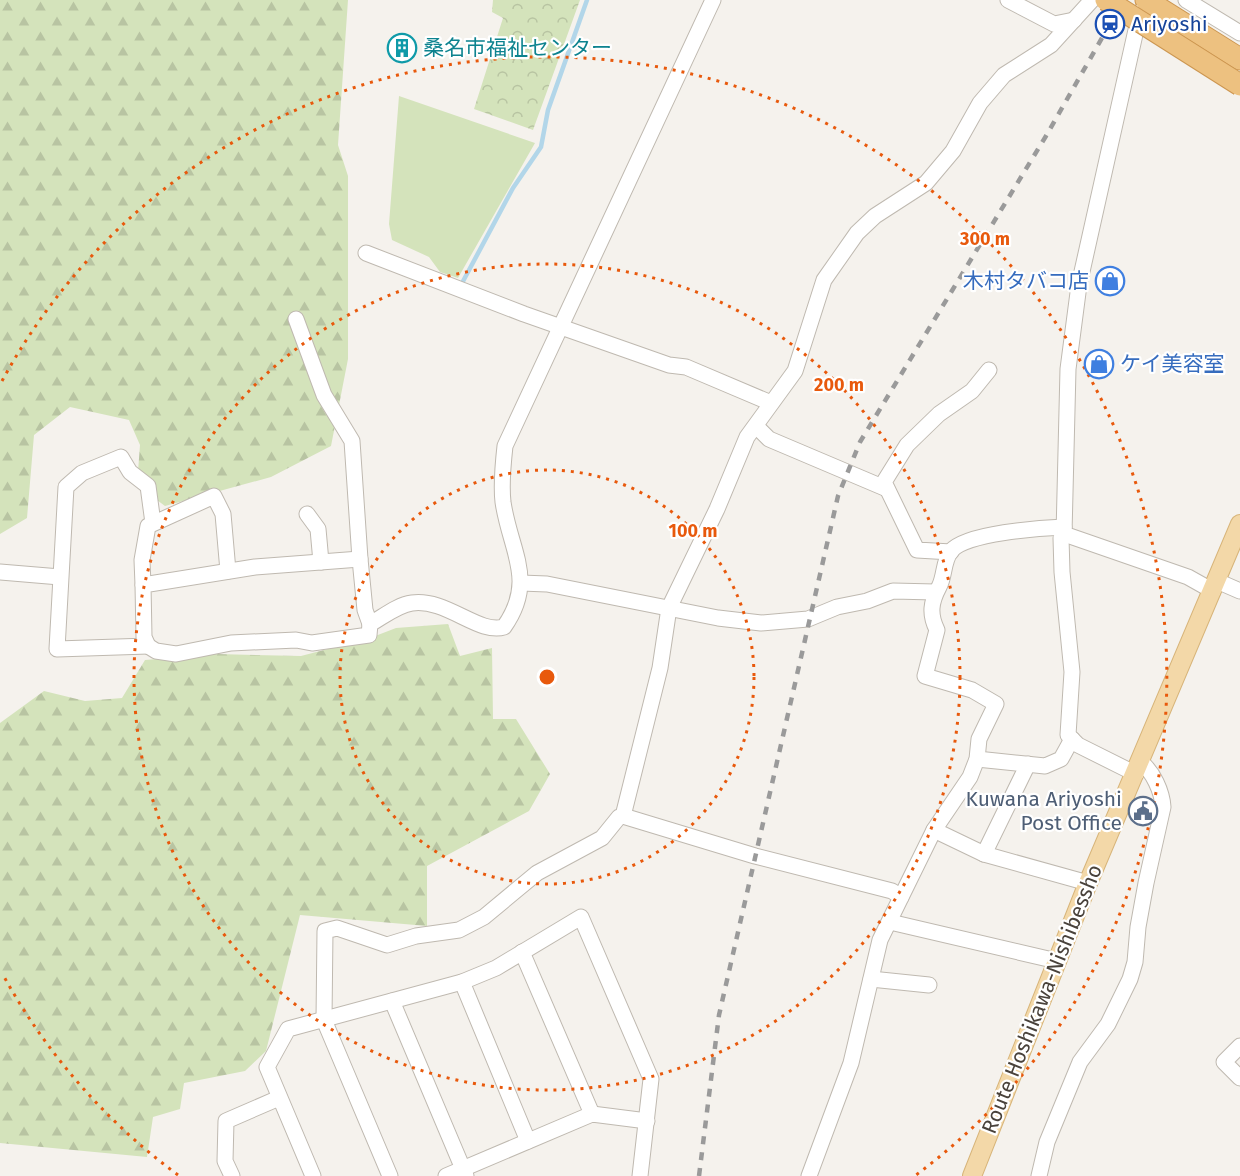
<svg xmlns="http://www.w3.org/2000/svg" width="1240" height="1176" viewBox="0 0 1240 1176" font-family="'Fira Sans','Noto Sans JP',sans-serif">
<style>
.forest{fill:url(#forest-firs)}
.park{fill:url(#park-crowns)}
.garden{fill:#d4e3bb}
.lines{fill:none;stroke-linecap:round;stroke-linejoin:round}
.stream{stroke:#b2d6e9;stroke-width:4.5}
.minor-casing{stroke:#bfb9b0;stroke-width:17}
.major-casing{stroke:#d7b479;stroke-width:20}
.highway-casing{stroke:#cc9650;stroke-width:23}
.minor{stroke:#fff;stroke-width:15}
.major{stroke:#f3d8a8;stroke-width:18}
.highway{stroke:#edc180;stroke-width:21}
.rail{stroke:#9a9a9a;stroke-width:4.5;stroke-dasharray:8 8;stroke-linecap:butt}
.highway-bridge-casing{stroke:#cc9650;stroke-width:23;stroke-linecap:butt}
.highway-bridge{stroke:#edc180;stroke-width:21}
.ring{fill:none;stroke:#e8590c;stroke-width:3;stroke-dasharray:3 6}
.labels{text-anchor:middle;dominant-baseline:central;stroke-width:4.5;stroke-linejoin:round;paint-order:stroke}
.transit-label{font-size:21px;fill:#164399;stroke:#fff;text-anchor:start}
.culture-label{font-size:21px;fill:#0d838f;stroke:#fff;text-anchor:start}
.shop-label{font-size:21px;fill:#366cbe;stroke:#fff;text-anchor:end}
.service-label{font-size:21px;fill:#4e5e75;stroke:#fff;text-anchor:end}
.street-label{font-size:21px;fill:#49423b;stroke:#fff}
.centre{fill:#e8590c;stroke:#fff;stroke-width:3}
.ring-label{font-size:18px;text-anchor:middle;font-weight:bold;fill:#e8590c;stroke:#fff;stroke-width:4.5;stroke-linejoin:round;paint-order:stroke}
</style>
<defs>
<pattern id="forest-firs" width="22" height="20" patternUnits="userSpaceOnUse" patternTransform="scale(1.5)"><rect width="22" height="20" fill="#d4e3bb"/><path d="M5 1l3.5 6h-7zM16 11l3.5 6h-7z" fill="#b8c4a2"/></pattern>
<pattern id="park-crowns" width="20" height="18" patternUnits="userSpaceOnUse" patternTransform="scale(1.5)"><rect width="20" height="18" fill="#d4e3bb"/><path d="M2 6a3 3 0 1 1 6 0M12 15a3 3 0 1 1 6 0" fill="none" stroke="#b8c4a2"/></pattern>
</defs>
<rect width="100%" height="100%" fill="#f5f2ed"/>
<g class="forest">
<polygon points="0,0 348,0 338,145 348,176 348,359 331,446 271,477 165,506 137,485 140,445 129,420 70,407 34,435 27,518 0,534"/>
<polygon points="448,624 460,656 492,648 493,719 516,719 550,774 529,811 427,866 427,926 300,915 266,1051 245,1071 184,1083 180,1109 153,1117 147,1157 0,1143 0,723 44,691 85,701 122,698 145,660 215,654 301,656 370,638 396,628"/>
</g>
<polygon class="park" points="493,0 580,0 533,130 474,109 503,18 492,12"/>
<polygon class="garden" points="399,96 535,143 458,278 440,272 429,257 392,240 389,224"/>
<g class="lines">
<polyline class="stream" points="461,285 513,188 541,147 548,110 587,0"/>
<g class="minor-casing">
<g id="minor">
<polyline points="1008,0 1054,24 1074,20"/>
<polyline points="1186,0 1240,33"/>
<polyline points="366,253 524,314 669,365 686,367 771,403"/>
<path d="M296 319 324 395 352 441 360 559 365 610 370 624C383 617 397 605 412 603 446 598 479 635 504 627 537 580 510 551 503 502 501 485 503 464 505 446L713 0"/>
<polyline points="756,426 769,439 887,489"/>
<polyline points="307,514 318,529 321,562"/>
<polyline points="153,523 148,486 130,472 121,457 82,473 66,487 57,649 148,646 144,637 143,585 255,567 360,559"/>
<polyline points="1064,534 1188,577 1213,591"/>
<polyline points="951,552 917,550 884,482 907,445 939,414 972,391 989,370"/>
<polyline points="0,572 60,577"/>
<polyline points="1217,581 1240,591"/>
<polyline points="521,583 547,584 718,618 761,623 808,619 837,607 867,601 893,591 935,592"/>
<polyline points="143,585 142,560 148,526 214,496 223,514 228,571"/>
<polyline points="148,646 156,651 176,654 231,643 296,640 312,643 369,635 370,624"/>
<polyline points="977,759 1045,766 1061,759 1072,739"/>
<polyline points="1136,774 1078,745 1068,735 1072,672 1062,572 1061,538 1064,534 1068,369 1079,285 1140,12"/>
<polyline points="623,816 755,856 892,891 901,897"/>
<polyline points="934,830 984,854 1088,883"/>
<polyline points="984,854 1028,764"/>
<polyline points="890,922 1057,961"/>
<polyline points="522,952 592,1114"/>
<polyline points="871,979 929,985"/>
<polyline points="462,982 528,1141"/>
<polyline points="392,1001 466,1176"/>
<polyline points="1240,1046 1224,1062 1240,1078"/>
<polyline points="232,1176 225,1161 226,1121 279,1098"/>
<polyline points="313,1176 267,1067 288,1029 462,982 496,968 581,917 651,1079 640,1176"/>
<polyline points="390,1176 324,1020 325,931 337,928 387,945 416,936 459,930 484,917 537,873 602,838 619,817 623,816 660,668 669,608 717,509 747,437 795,371 824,280 857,233 875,216 926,183 953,151 980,103 1004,75 1051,45 1092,0"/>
<polyline points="446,1176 592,1114 647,1121"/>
<path d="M809 1176 851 1063 880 940 934 830 970 777 977 759 979 739 996 704 972 690 925 676 937 630C929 614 931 602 939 587 945 576 943 561 951 551 966 533 1040 528 1064 527"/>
<path d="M1039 1176 1047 1142 1080 1062 1108 1024 1130 979 1135 962 1138 927 1146 883 1163 807C1162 791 1153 772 1141 762"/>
</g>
</g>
<g class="major-casing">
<polyline id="major" points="972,1176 1088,883 1240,524"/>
</g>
<g class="highway-casing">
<polyline id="highway" points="1146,0 1240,59"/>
</g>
<use href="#minor" class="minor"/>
<use href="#major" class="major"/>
<use href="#highway" class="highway"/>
<polyline class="rail" points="699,1176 719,1015 838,496 860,442 1046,136 1110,24 1120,0"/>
<g class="highway-bridge-casing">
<polyline id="highway-bridge" points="1106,0 1240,85"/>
</g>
<use href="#highway-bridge" class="highway-bridge"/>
</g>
<g class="ring">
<circle cx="547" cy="677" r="207"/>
<circle cx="547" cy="677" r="413"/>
<path d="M178 1175A620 620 0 0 1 2 973M2 381A620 620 0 1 1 916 1175"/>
</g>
<defs>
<g id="station-ring" transform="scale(1.5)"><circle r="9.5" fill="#fff" stroke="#1a4fb4" stroke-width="1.5"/><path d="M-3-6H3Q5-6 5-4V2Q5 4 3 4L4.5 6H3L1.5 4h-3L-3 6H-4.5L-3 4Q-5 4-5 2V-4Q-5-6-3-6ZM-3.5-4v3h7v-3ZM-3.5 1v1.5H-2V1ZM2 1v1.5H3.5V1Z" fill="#1a4fb4"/></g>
<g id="building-ring" transform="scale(1.5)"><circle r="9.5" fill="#fff" stroke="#0f9aa8" stroke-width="1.5"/><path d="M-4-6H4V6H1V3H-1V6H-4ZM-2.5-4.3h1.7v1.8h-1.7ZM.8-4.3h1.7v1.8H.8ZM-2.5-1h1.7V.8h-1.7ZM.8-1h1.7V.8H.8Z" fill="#0f9aa8"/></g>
<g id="shop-ring" transform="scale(1.5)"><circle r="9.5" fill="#fff" stroke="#3f7fe0" stroke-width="1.5"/><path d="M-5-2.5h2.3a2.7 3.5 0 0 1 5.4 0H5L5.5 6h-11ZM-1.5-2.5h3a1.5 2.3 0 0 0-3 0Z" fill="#3f7fe0"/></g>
<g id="civic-ring" transform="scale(1.5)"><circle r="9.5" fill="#fff" stroke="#5c6f8a" stroke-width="1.5"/><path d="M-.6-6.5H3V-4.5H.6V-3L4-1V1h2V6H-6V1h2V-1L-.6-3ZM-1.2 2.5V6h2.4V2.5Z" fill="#5c6f8a"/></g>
</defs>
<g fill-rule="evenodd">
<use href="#station-ring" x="1110" y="24"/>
<use href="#building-ring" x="402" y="48"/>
<use href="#shop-ring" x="1110" y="281"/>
<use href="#shop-ring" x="1099" y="364"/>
<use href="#civic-ring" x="1143" y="811"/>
</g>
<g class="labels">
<g class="transit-label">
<text x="1131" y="24">Ariyoshi</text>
</g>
<g class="culture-label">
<text x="423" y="48">桑名市福祉センター</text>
</g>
<g class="shop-label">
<text x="1089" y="281">木村タバコ店</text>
<text x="1120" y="364" text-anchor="start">ケイ美容室</text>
</g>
<g class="service-label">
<text x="1122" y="799">Kuwana Ariyoshi<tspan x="1122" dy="24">Post Office</tspan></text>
</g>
<g class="street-label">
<text transform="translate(1042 999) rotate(-68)">Route Hoshikawa-Nishibessho</text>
</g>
</g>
<circle cx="547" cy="677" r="9" class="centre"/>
<g class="ring-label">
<text x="985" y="245">300 m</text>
<text x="839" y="391">200 m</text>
<text x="693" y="537">100 m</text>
</g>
</svg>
